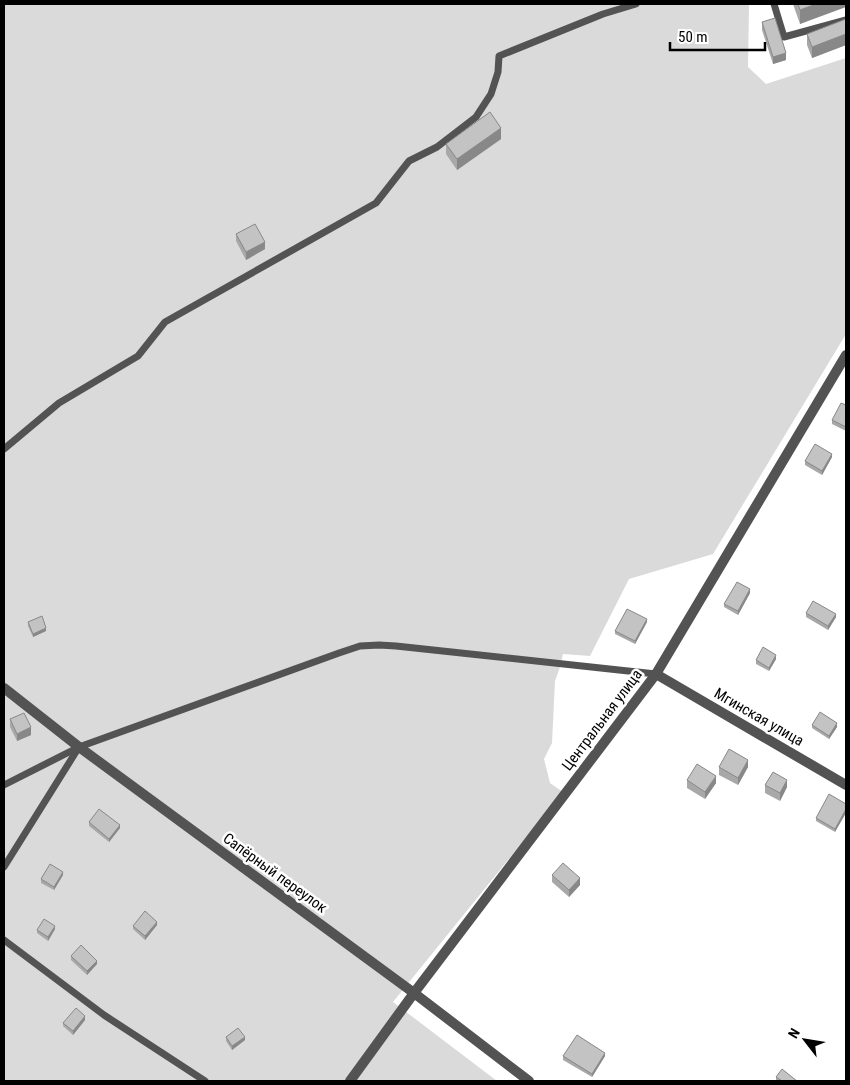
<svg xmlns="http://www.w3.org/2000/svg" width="850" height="1085" viewBox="0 0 850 1085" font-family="'Roboto Condensed',sans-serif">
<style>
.green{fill:#dadada}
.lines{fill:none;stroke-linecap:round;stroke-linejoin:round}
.lane{stroke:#535353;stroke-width:7}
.street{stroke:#535353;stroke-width:10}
.wall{fill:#a8a8a8}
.shaded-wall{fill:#888}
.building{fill:#c3c3c3;stroke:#888}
.labels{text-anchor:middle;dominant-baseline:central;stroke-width:5;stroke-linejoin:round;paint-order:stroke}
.street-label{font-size:15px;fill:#000;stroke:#fff}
</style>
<rect width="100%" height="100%" fill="#fff"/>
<polygon class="green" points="4,4 749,4 748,67 766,84 846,58 846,334 713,554 629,579 590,656 563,654 560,667 555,681 552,743 544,759 550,783 563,792 393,1002 497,1081 4,1081"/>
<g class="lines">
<g class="lane">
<polyline points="774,4 784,37 846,20"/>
<polyline points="4,449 59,403 138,356 165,322 376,203 409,161 437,147 476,117 491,94 498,72 499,56 603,14 636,4"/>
<polyline points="4,785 79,747 339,653 360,646 379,645 396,646 656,674"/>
<polyline points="4,867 79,747"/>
<polyline points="4,940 104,1015 205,1081"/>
</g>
<g class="street">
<polyline points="656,674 846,785"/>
<polyline points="4,688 79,747 414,993 529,1081"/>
<polyline points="350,1081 414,993 656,674 846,355"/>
</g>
</g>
<g class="wall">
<polygon points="793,4 846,4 800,24"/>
<polygon points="846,19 846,45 812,58 807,45 807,34"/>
<polygon points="762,22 786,60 773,64 762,30"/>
<polygon points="501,139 457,170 446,154 446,144"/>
<polygon points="236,234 265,249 246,260 236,241"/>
<polygon points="846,405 846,431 832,424 832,420"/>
<polygon points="832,457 822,475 805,465 805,461"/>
<polygon points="750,593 738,615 724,607 724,604"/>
<polygon points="806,613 836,617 828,630 806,617"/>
<polygon points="28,622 46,631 33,637 28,626"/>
<polygon points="647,622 635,644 615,634 615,631"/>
<polygon points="776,659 769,671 756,664 756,660"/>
<polygon points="10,719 31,735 17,741 10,727"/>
<polygon points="812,725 837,727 829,739 812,728"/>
<polygon points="719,767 748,767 738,785 719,775"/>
<polygon points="687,780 716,783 705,799 687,788"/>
<polygon points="765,785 787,787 780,801 765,793"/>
<polygon points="846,804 835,832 816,821 816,818"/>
<polygon points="89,822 120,828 109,842 89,826"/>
<polygon points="63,875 54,890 41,883 41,879"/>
<polygon points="552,875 580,885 569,897 552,882"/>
<polygon points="157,925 145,940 133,929 133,926"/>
<polygon points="55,929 48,941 37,933 37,930"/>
<polygon points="71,956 97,964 87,975 71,960"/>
<polygon points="85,1020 73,1035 63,1026 63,1023"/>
<polygon points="226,1037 245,1040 232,1050 226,1041"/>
<polygon points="563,1056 605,1056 592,1077 563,1060"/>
<polygon points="776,1077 797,1081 777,1081 776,1080"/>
</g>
<g class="shaded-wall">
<polygon points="816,4 846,4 846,7 800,24 800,10"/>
<polygon points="846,34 846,45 812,58 812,47"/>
<polygon points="786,53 786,60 773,64 773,57"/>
<polygon points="501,128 501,139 457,170 457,159"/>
<polygon points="265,242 265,249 246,260 246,252"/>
<polygon points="832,454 832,457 822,475 822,471"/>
<polygon points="750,589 750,593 738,615 738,611"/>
<polygon points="836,614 836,617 828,630 828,626"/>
<polygon points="647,619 647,622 635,644 635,641"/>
<polygon points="46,628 46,631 33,637 33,634"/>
<polygon points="776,655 776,659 769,671 769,668"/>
<polygon points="837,723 837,727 829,739 829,736"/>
<polygon points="31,727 31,735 17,741 17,734"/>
<polygon points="748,760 748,767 738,785 738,778"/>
<polygon points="716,776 716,783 705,799 705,792"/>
<polygon points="787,780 787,787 780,801 780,793"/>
<polygon points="846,809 846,813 835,832 835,829"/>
<polygon points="120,825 120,828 109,842 109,839"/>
<polygon points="63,872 63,875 54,890 54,887"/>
<polygon points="580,878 580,885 569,897 569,890"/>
<polygon points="157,922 157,925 145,940 145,936"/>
<polygon points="55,926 55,929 48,941 48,937"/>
<polygon points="97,961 97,964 87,975 87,971"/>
<polygon points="85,1016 85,1020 73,1035 73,1031"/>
<polygon points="245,1037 245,1040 232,1050 232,1046"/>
<polygon points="605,1053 605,1056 592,1077 592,1074"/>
</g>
<g class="building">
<polygon points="798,4 816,4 800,10"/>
<polygon points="775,18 786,53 773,57 762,22"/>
<polygon points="846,19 846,34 812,47 807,34"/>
<polygon points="490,112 501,128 457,159 446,144"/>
<polygon points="255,224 265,242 246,252 236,234"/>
<polygon points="841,403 846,405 846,427 832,420"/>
<polygon points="815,444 832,454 822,471 805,461"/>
<polygon points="737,582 750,589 738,611 724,604"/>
<polygon points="813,601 836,614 828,626 806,613"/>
<polygon points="627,609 647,619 635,641 615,631"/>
<polygon points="42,616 46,628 33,634 28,622"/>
<polygon points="763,647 776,655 769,668 756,660"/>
<polygon points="820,712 837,723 829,736 812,725"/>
<polygon points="24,713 31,727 17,734 10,719"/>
<polygon points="729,749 748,760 738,778 719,767"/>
<polygon points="697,764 716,776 705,792 687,780"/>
<polygon points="773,772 787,780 780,793 765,785"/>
<polygon points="829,794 846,804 846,809 835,829 816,818"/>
<polygon points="99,809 120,825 109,839 89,822"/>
<polygon points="563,863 580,878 569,890 552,875"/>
<polygon points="50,864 63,872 54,887 41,879"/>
<polygon points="145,911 157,922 145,936 133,926"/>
<polygon points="44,919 55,926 48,937 37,930"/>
<polygon points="81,945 97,961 87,971 71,956"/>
<polygon points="76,1008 85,1016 73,1031 63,1023"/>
<polygon points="238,1028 245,1037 232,1046 226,1037"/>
<polygon points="577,1035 605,1053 592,1074 563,1056"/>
<polygon points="782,1069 797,1081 782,1081 776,1077"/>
</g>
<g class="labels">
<g class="street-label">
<text transform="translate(759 717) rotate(30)">Мгинская улица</text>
<text transform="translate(602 720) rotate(-53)">Центральная улица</text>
<text transform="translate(275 873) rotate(36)">Сапёрный переулок</text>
</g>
</g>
<rect width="850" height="1085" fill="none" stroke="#000000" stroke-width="10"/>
<g transform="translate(805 1040) rotate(301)" stroke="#ffffff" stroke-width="4" paint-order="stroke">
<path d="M0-4L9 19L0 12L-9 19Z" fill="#000000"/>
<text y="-8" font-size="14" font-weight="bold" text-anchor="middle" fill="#000000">N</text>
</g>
<path d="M670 42v8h95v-8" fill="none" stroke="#000000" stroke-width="2.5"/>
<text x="678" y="42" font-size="15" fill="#000000" stroke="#ffffff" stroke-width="4" paint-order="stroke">50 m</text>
</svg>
